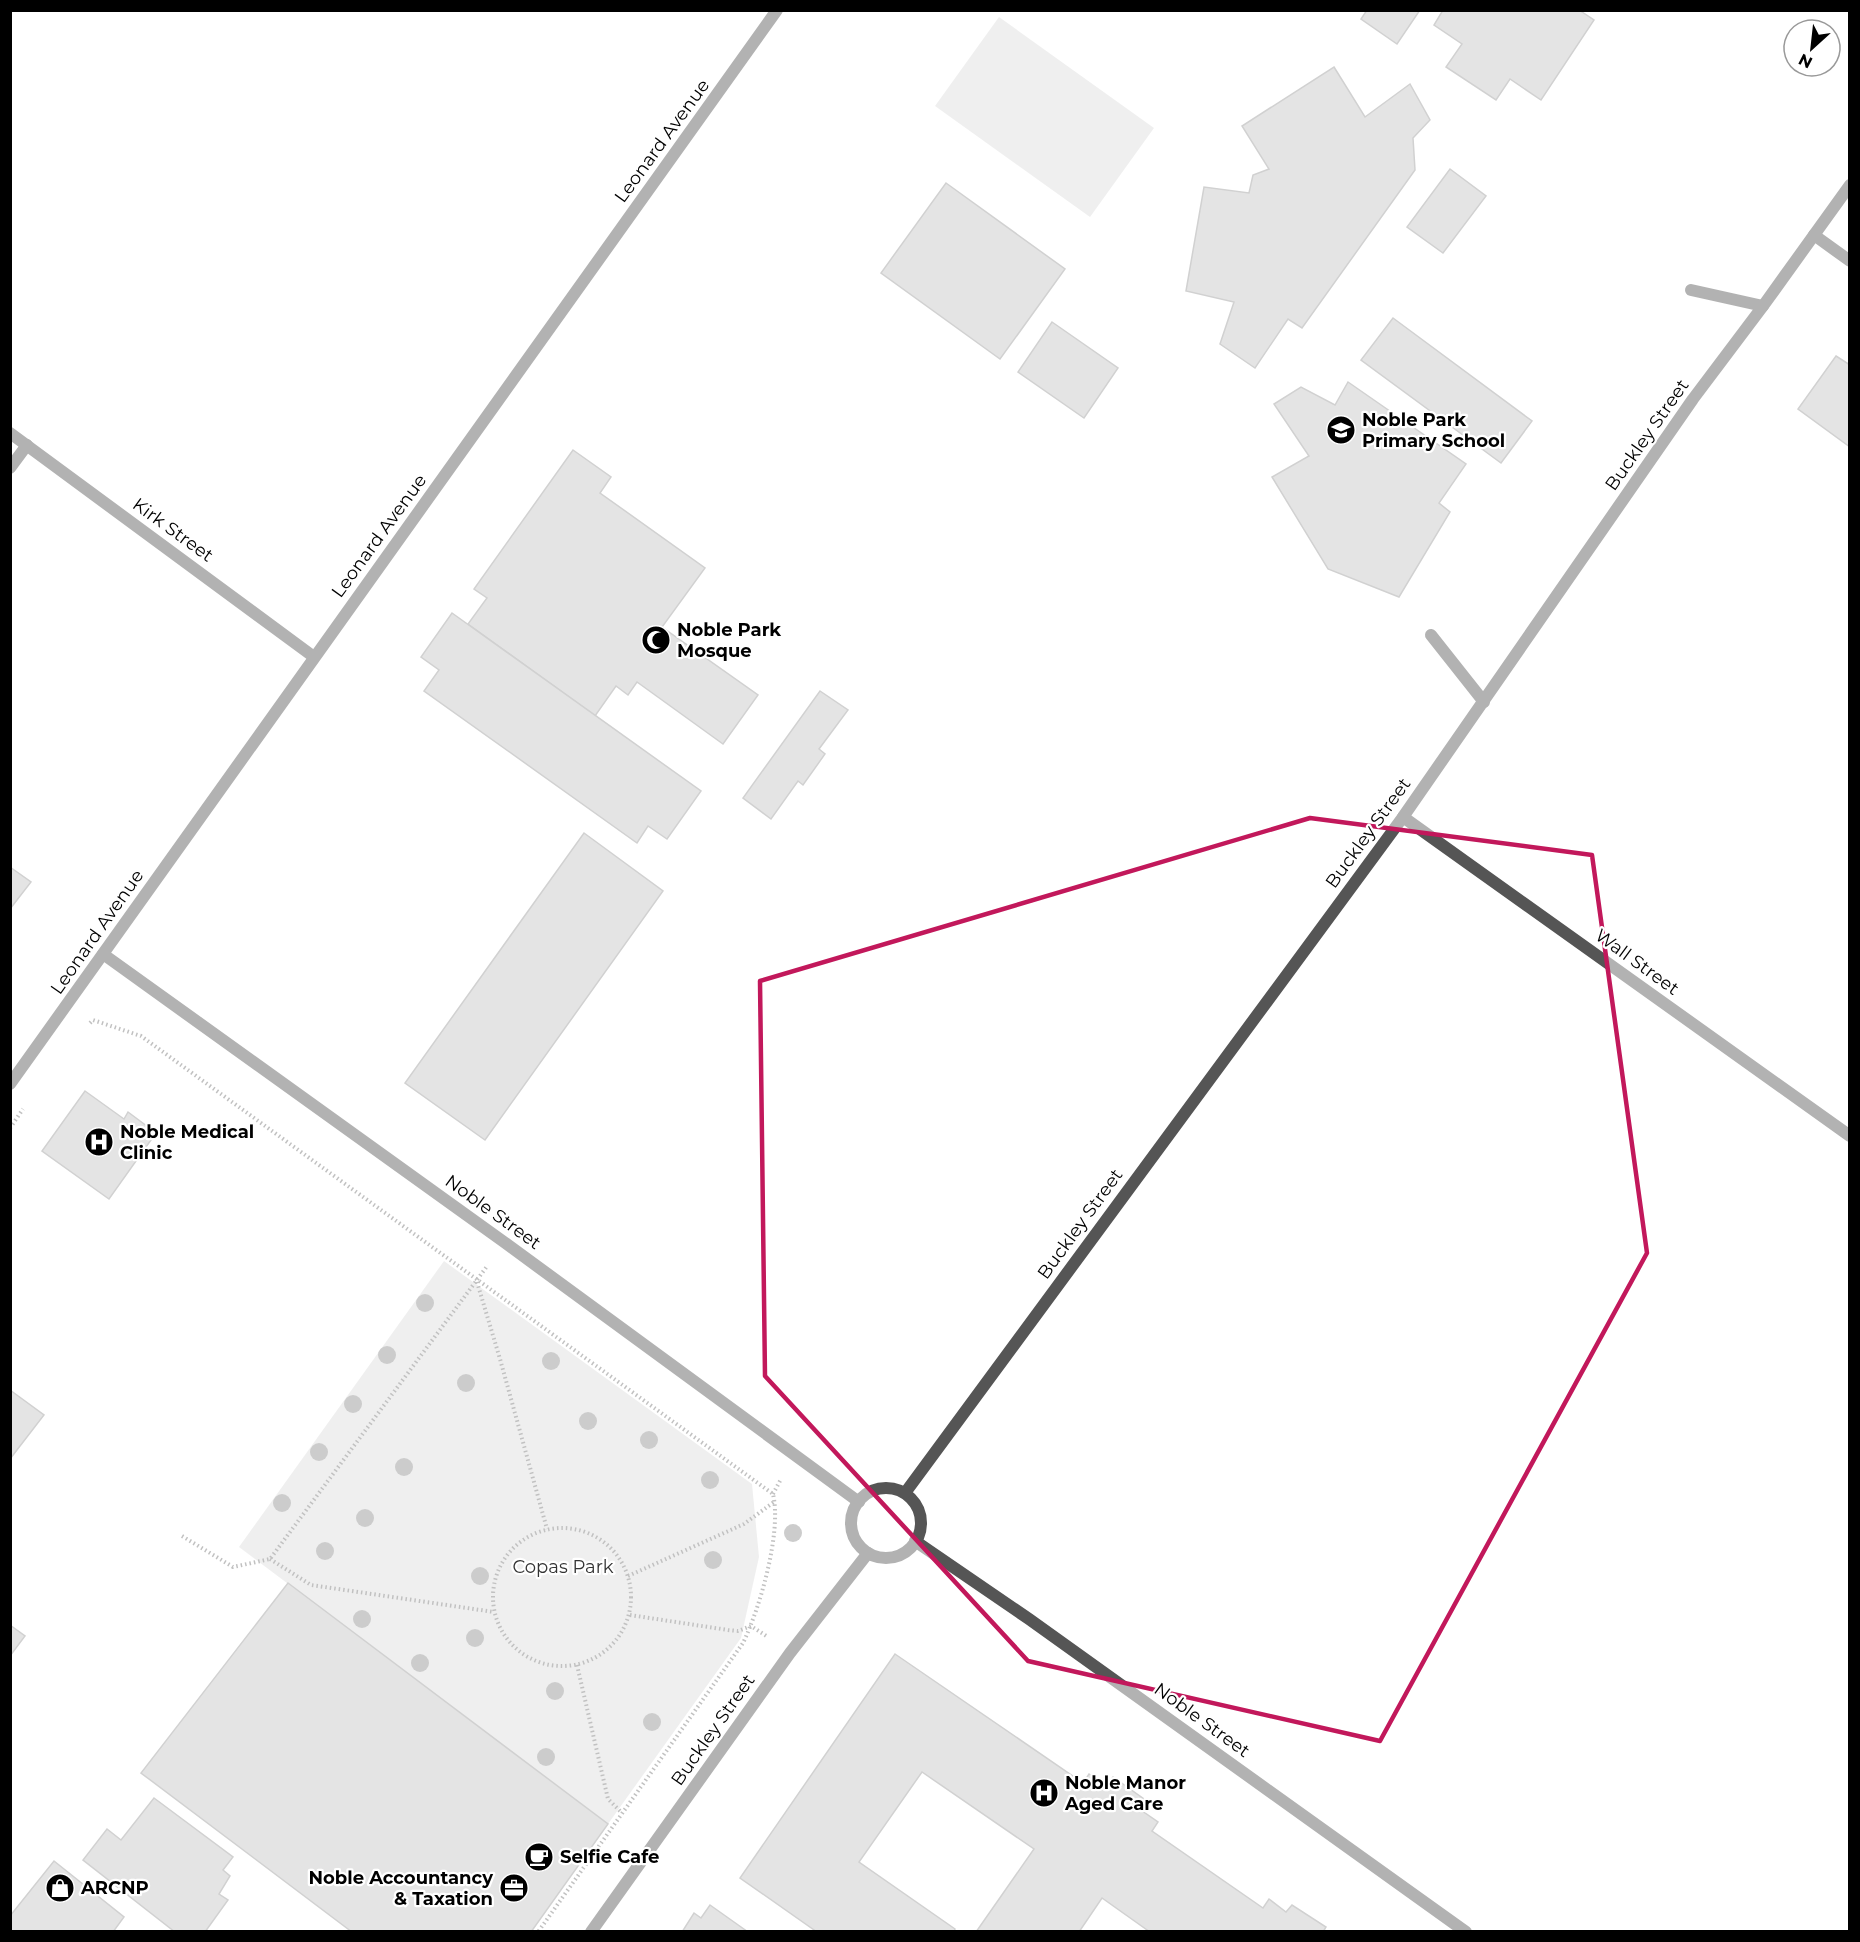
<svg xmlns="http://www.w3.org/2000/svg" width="1860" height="1942" viewBox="0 0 1860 1942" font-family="Montserrat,sans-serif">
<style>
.green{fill:#dcdcdc}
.building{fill:#c4c4c4;stroke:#999;stroke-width:1.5}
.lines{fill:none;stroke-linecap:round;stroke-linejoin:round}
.path{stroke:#777;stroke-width:4;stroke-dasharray:1.5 3;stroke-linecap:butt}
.lane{stroke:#555;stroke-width:12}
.street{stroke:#555;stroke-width:12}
.tree{fill:#8f8f8f}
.marked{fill:none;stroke:#c2185b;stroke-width:4.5;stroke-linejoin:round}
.labels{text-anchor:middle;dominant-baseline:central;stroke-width:4.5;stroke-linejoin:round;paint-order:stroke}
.street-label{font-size:18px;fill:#000;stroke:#fff}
.poi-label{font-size:18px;font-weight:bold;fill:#000;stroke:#fff;text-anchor:start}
.park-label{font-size:18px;fill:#333;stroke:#fff}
</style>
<rect width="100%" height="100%" fill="#fff"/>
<g class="green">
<polygon points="999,17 1154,128 1090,217 935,106"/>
<polygon points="444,1261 752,1484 759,1557 741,1638 608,1824 239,1547"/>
</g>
<g class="building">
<polygon points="1367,10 1420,10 1397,44 1361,19"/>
<polygon points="1443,10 1579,10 1594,20 1541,100 1510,79 1496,100 1446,67 1462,44 1434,25"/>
<polygon points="1334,67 1365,117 1410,84 1430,120 1413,138 1415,170 1302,328 1288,319 1255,368 1220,344 1234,302 1186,291 1204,187 1249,193 1253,175 1269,169 1242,126"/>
<polygon points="1450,169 1486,196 1443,253 1407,227"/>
<polygon points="946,183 1065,269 1000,359 881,273"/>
<polygon points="1393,318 1532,421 1501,463 1361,360"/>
<polygon points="1052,322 1118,368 1084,418 1018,372"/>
<polygon points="1836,356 1850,365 1850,447 1798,409"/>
<polygon points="1348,382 1466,464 1439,503 1450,512 1399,597 1328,569 1272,477 1309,456 1274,404 1301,387 1335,405"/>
<polygon points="573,450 611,477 600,493 705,568 662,627 758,695 723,744 637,682 628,695 616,686 595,716 468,624 487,598 474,589"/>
<polygon points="452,613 701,791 667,839 648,826 637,843 424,691 439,670 421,657"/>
<polygon points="820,691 848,710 819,749 825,754 803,785 798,781 771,819 743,798"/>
<polygon points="584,833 663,891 485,1140 405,1083"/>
<polygon points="10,867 31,882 10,909"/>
<polygon points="85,1091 124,1119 128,1112 156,1133 109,1199 42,1151"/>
<polygon points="10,1390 44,1415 10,1459"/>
<polygon points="288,1583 608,1824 531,1932 352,1932 141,1773"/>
<polygon points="10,1625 25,1636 10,1656"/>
<polygon points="895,1654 1083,1783 1089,1774 1107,1786 1113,1777 1144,1799 1138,1808 1158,1822 1152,1831 1263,1908 1269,1899 1286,1912 1292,1905 1326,1927 1323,1932 1150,1932 1102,1898 1079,1932 976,1932 1034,1849 922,1772 859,1862 955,1929 954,1932 817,1932 740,1878"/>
<polygon points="154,1798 233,1857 223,1870 230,1876 219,1894 228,1900 205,1932 175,1932 83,1860 107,1829 121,1840"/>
<polygon points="54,1861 124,1917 113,1932 10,1932 10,1916"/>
<polygon points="710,1905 748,1932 682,1932 694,1913 701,1918"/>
</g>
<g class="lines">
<g class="path">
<path d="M90 1023 93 1020 141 1036 773 1494C782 1532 760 1608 743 1643L538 1932"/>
<polyline points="10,1128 23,1109"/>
<polyline points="477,1282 500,1359 547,1529"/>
<polyline points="773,1494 781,1479"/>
<circle cx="562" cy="1597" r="69"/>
<polyline points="182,1536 233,1567 270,1559 488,1265"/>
<polyline points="270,1559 311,1585 494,1612"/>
<polyline points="628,1576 744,1524 774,1502"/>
<polyline points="630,1615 728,1630 738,1631 751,1626 768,1637"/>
<polyline points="577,1665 608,1799 622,1813"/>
</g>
<g class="lane">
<polyline points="1691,290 1763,306"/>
<polyline points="10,468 27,445"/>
<polyline points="1431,635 1484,702"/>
</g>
<g class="street">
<polyline points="1814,235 1850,261"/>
<polyline points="10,433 314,657"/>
<polyline points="1403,817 1850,1136"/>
<polyline points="103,954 504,1242 859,1502"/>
<polyline points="10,1084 777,10"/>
<circle cx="886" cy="1523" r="35"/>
<polyline points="905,1493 1403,817 1693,399 1763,306 1850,185"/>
<polyline points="915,1541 1029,1619 1466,1932"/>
<polyline points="591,1932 790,1653 868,1553"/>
</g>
</g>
<g class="tree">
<circle cx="425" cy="1303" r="9"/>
<circle cx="387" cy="1355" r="9"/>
<circle cx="551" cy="1361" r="9"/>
<circle cx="466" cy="1383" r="9"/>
<circle cx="353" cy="1404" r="9"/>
<circle cx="588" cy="1421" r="9"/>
<circle cx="649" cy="1440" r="9"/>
<circle cx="319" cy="1452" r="9"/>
<circle cx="404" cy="1467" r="9"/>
<circle cx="710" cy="1480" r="9"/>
<circle cx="282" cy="1503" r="9"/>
<circle cx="365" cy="1518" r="9"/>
<circle cx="793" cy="1533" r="9"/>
<circle cx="325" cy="1551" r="9"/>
<circle cx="713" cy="1560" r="9"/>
<circle cx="480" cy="1576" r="9"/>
<circle cx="362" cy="1619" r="9"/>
<circle cx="475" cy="1638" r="9"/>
<circle cx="420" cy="1663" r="9"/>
<circle cx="555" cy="1691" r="9"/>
<circle cx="652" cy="1722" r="9"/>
<circle cx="546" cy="1757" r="9"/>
</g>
<path d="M0 0H1860V1942H0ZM1310 818 1592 855 1647 1253 1380 1741 1028 1661 765 1376 760 981Z" fill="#fff" fill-opacity=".55" fill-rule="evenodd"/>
<path class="marked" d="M1310 818 1592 855 1647 1253 1380 1741 1028 1661 765 1376 760 981Z"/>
<defs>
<g id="school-disc" transform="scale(1.5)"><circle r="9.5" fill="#000" stroke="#fff"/><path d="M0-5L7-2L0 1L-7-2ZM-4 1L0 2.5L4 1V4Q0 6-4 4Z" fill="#fff"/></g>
<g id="mosque-disc" transform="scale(1.5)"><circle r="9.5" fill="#000" stroke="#fff"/><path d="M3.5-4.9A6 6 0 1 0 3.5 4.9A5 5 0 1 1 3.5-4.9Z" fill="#fff"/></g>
<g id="hospital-disc" transform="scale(1.5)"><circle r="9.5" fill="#000" stroke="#fff"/><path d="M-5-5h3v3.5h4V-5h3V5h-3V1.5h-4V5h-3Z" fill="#fff"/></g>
<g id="cafe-disc" transform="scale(1.5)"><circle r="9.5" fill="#000" stroke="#fff"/><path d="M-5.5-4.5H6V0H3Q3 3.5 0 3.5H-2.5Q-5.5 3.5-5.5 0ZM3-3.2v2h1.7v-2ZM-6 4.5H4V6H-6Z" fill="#fff"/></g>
<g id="shop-disc" transform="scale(1.5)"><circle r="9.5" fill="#000" stroke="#fff"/><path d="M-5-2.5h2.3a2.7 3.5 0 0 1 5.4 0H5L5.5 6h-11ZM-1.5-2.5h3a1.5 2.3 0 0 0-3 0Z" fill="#fff"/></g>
<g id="office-disc" transform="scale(1.5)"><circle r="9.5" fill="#000" stroke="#fff"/><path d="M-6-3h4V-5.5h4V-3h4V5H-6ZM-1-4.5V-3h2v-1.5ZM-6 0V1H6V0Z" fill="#fff"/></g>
</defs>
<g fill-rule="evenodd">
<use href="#school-disc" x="1341" y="430"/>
<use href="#mosque-disc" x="656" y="640"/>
<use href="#hospital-disc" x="99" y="1142"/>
<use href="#hospital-disc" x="1044" y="1793"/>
<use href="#cafe-disc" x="539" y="1857"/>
<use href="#shop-disc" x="60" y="1888"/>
<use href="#office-disc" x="514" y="1888"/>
</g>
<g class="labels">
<g class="street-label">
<text transform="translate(662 141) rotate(-54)">Leonard Avenue</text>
<text transform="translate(1647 435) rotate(-55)">Buckley Street</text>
<text transform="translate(173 530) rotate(36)">Kirk Street</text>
<text transform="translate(379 536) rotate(-54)">Leonard Avenue</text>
<text transform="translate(1368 833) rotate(-54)">Buckley Street</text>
<text transform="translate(97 932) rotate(-55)">Leonard Avenue</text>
<text transform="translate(1637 962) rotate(36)">Wall Street</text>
<text transform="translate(493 1212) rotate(36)">Noble Street</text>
<text transform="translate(1080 1224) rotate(-54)">Buckley Street</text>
<text transform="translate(1202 1720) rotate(36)">Noble Street</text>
<text transform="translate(713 1730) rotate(-55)">Buckley Street</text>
</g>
<g class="poi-label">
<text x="1362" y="420">Noble Park<tspan x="1362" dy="21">Primary School</tspan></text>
<text x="677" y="630">Noble Park<tspan x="677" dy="21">Mosque</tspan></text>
<text x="120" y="1132">Noble Medical<tspan x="120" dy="21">Clinic</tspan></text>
<text x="1065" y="1783">Noble Manor<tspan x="1065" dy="21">Aged Care</tspan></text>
<text x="560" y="1857">Selfie Cafe</text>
<text x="493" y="1878" text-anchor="end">Noble Accountancy<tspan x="493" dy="21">&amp; Taxation</tspan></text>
<text x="81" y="1888">ARCNP</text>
</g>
<g class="park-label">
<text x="563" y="1567">Copas Park</text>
</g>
</g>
<rect width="1860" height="1942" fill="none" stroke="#000000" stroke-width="24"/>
<g transform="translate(1812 48) rotate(207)"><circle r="28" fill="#ffffff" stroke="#999999" stroke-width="1.5"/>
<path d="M0-4.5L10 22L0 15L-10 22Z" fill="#000000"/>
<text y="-9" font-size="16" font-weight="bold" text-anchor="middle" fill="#000000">N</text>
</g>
</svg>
